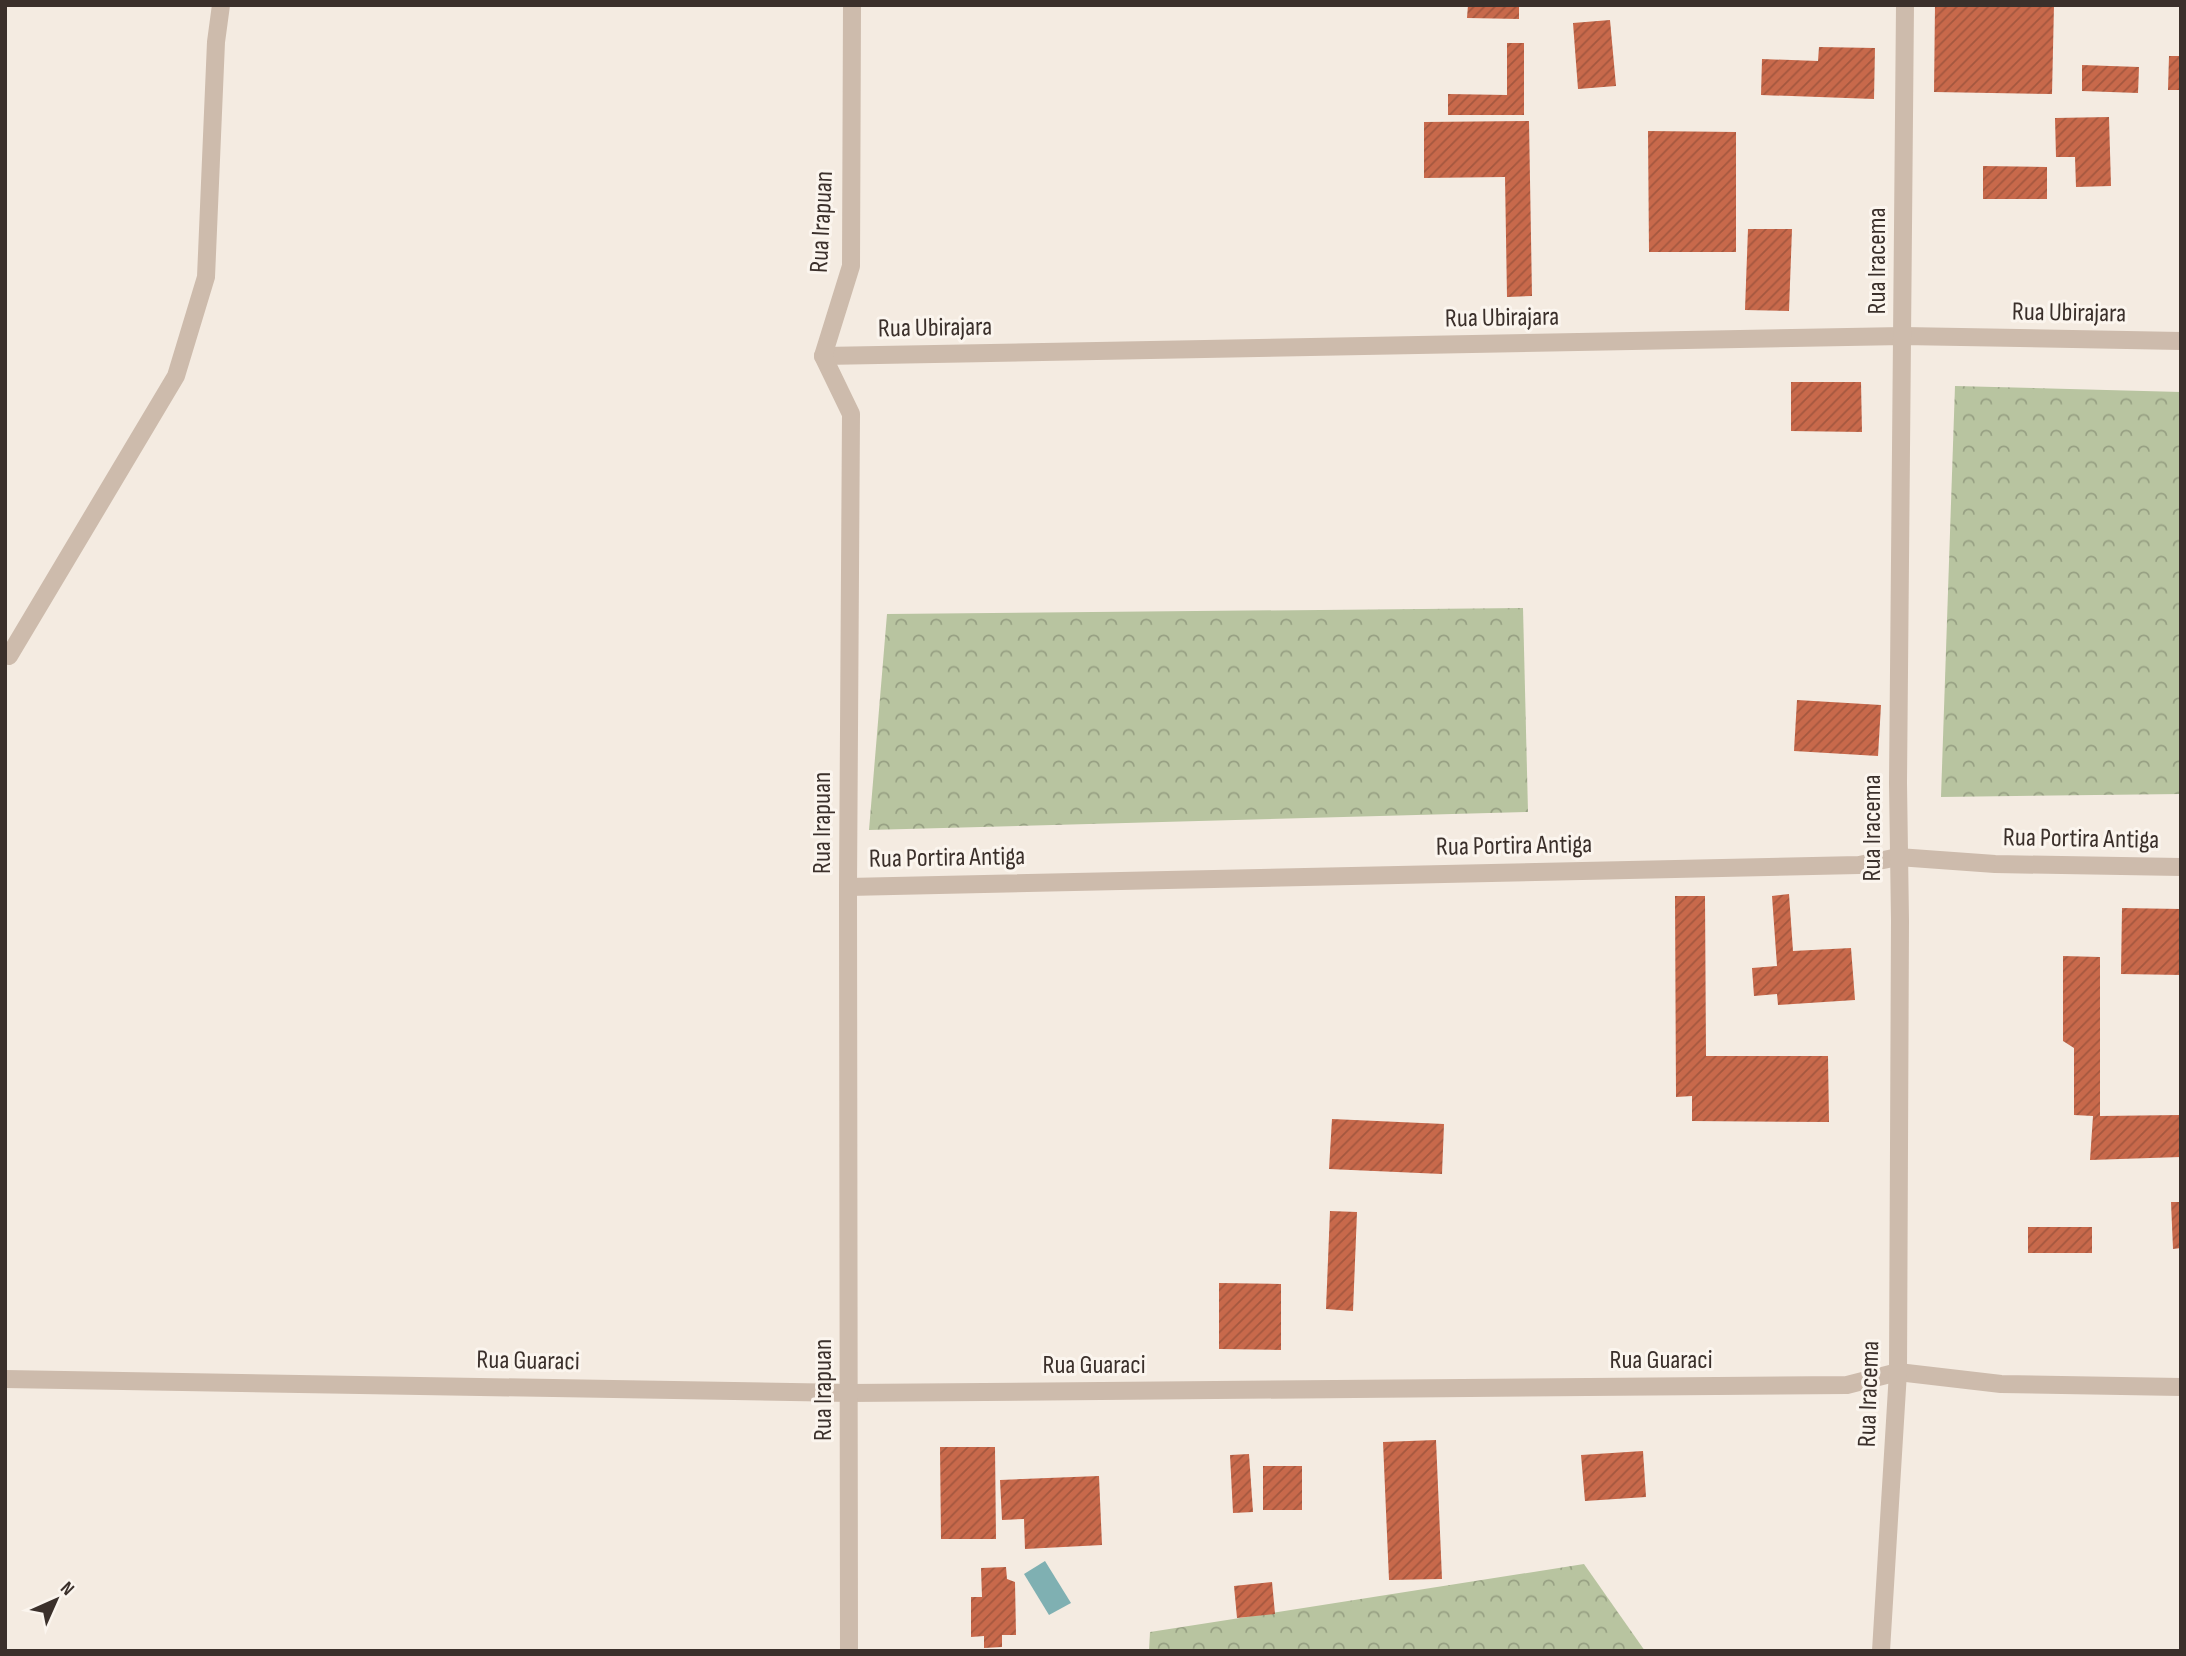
<svg xmlns="http://www.w3.org/2000/svg" width="2186" height="1656" viewBox="0 0 2186 1656" font-family="'Sofia Sans Condensed',sans-serif">
<style>
.forest{fill:url(#forest-crowns)}
.water{fill:#7fb0b2}
.building{fill:url(#building-hatch)}
.lines{fill:none;stroke-linecap:round;stroke-linejoin:round}
.lane{stroke:#cdbbac;stroke-width:18}
.street{stroke:#cdbbac;stroke-width:18}
.labels{text-anchor:middle;dominant-baseline:central;stroke-width:6;stroke-linejoin:round;paint-order:stroke}
.street-label{font-size:26px;fill:#3b302b;stroke:#fbf5ee}
</style>
<defs>
<pattern id="forest-crowns" width="20" height="18" patternUnits="userSpaceOnUse" patternTransform="scale(1.75)"><rect width="20" height="18" fill="#b8c4a0"/><path d="M2 6a3 3 0 1 1 6 0M12 15a3 3 0 1 1 6 0" fill="none" stroke="#97a083"/></pattern>
<pattern id="building-hatch" width="6" height="6" patternUnits="userSpaceOnUse" patternTransform="scale(1.75)"><rect width="6" height="6" fill="#c8694b"/><path d="M-1 1l2-2M0 6l6-6M5 7l2-2" fill="none" stroke="#a4573f"/></pattern>
</defs>
<rect width="100%" height="100%" fill="#f4ebe1"/>
<g class="forest">
<polygon points="1955,386 2181,392 2181,794 1941,797"/>
<polygon points="1523,608 1528,812 869,830 887,614"/>
<polygon points="1584,1564 1645,1651 1149,1651 1150,1632"/>
</g>
<polygon class="water" points="1045,1561 1071,1603 1049,1615 1024,1574"/>
<g class="building">
<polygon points="1468,5 1519,5 1519,19 1467,18"/>
<polygon points="1935,5 2054,5 2052,94 1934,92"/>
<polygon points="1610,20 1616,86 1578,89 1573,23"/>
<polygon points="1507,43 1524,43 1524,115 1448,115 1448,94 1507,95"/>
<polygon points="1819,47 1875,48 1874,99 1761,95 1762,59 1818,61"/>
<polygon points="2169,56 2181,56 2181,90 2168,90"/>
<polygon points="2082,65 2139,67 2138,93 2082,91"/>
<polygon points="2109,117 2111,186 2076,187 2075,157 2056,157 2055,118"/>
<polygon points="1529,121 1532,296 1507,297 1505,177 1424,178 1424,122"/>
<polygon points="1648,131 1736,132 1736,252 1649,252"/>
<polygon points="1983,166 2047,167 2047,199 1983,199"/>
<polygon points="1748,229 1792,229 1789,311 1745,310"/>
<polygon points="1791,382 1861,382 1862,432 1791,431"/>
<polygon points="1797,700 1881,705 1878,756 1794,751"/>
<polygon points="1789,894 1793,951 1851,948 1855,1000 1778,1005 1777,994 1754,996 1752,968 1777,966 1772,896"/>
<polygon points="1675,896 1705,896 1706,1056 1828,1056 1829,1122 1692,1121 1692,1096 1676,1097"/>
<polygon points="2122,908 2181,909 2181,975 2121,974"/>
<polygon points="2063,956 2100,957 2100,1116 2181,1115 2181,1157 2090,1160 2093,1116 2074,1115 2074,1048 2063,1041"/>
<polygon points="1332,1119 1444,1124 1442,1174 1329,1169"/>
<polygon points="2171,1202 2181,1202 2181,1248 2173,1249"/>
<polygon points="1330,1211 1357,1212 1353,1311 1326,1309"/>
<rect x="2028" y="1227" width="64" height="26"/>
<polygon points="1219,1283 1281,1284 1281,1350 1219,1349"/>
<polygon points="1436,1440 1442,1579 1389,1580 1383,1442"/>
<polygon points="940,1447 995,1447 996,1539 941,1539"/>
<polygon points="1643,1451 1646,1497 1585,1501 1581,1455"/>
<polygon points="1249,1454 1253,1512 1233,1513 1230,1455"/>
<rect x="1263" y="1466" width="39" height="44"/>
<polygon points="1099,1476 1102,1545 1025,1549 1024,1519 1002,1520 1000,1480"/>
<polygon points="1006,1567 1007,1579 1015,1582 1016,1635 1002,1635 1002,1647 984,1648 984,1636 971,1637 971,1597 982,1597 981,1568"/>
<polygon points="1272,1582 1275,1614 1237,1618 1234,1586"/>
</g>
<g class="lines">
<polyline class="lane" points="9,656 176,376 206,277 216,42 221,5"/>
<g class="street">
<polyline points="823,356 1903,336 2181,341"/>
<polyline points="848,887 1859,865 1898,857 1995,864 2181,867"/>
<polyline points="5,1379 849,1393 1847,1385 1898,1372 2001,1384 2181,1387"/>
<polyline points="849,1651 848,887 851,414 823,356 851,266 852,5"/>
<polyline points="1881,1651 1898,1372 1900,921 1898,783 1905,5"/>
</g>
</g>
<g class="labels">
<g class="street-label">
<text transform="translate(822 222) rotate(-87)">Rua Irapuan</text>
<text transform="translate(1877 261) rotate(-90)">Rua Iracema</text>
<text transform="translate(2069 313) rotate(1)">Rua Ubirajara</text>
<text transform="translate(1502 318) rotate(-1)">Rua Ubirajara</text>
<text transform="translate(935 328) rotate(-1)">Rua Ubirajara</text>
<text transform="translate(822 823) rotate(-90)">Rua Irapuan</text>
<text transform="translate(1872 828) rotate(-90)">Rua Iracema</text>
<text transform="translate(2081 839) rotate(1)">Rua Portira Antiga</text>
<text transform="translate(1514 846) rotate(-1)">Rua Portira Antiga</text>
<text transform="translate(947 858) rotate(-1)">Rua Portira Antiga</text>
<text x="1661" y="1360">Rua Guaraci</text>
<text transform="translate(528 1361) rotate(1)">Rua Guaraci</text>
<text x="1094" y="1365">Rua Guaraci</text>
<text transform="translate(823 1390) rotate(-90)">Rua Irapuan</text>
<text transform="translate(1869 1394) rotate(-88)">Rua Iracema</text>
</g>
</g>
<rect width="2186" height="1656" fill="none" stroke="#3b302b" stroke-width="14"/>
<g transform="translate(56 1600) rotate(45)" stroke="#fbf5ee" stroke-width="5" paint-order="stroke">
<path d="M0-5L12 26L0 18L-12 26Z" fill="#3b302b"/>
<text y="-10" font-size="19" font-weight="bold" text-anchor="middle" fill="#3b302b">N</text>
</g>
</svg>
